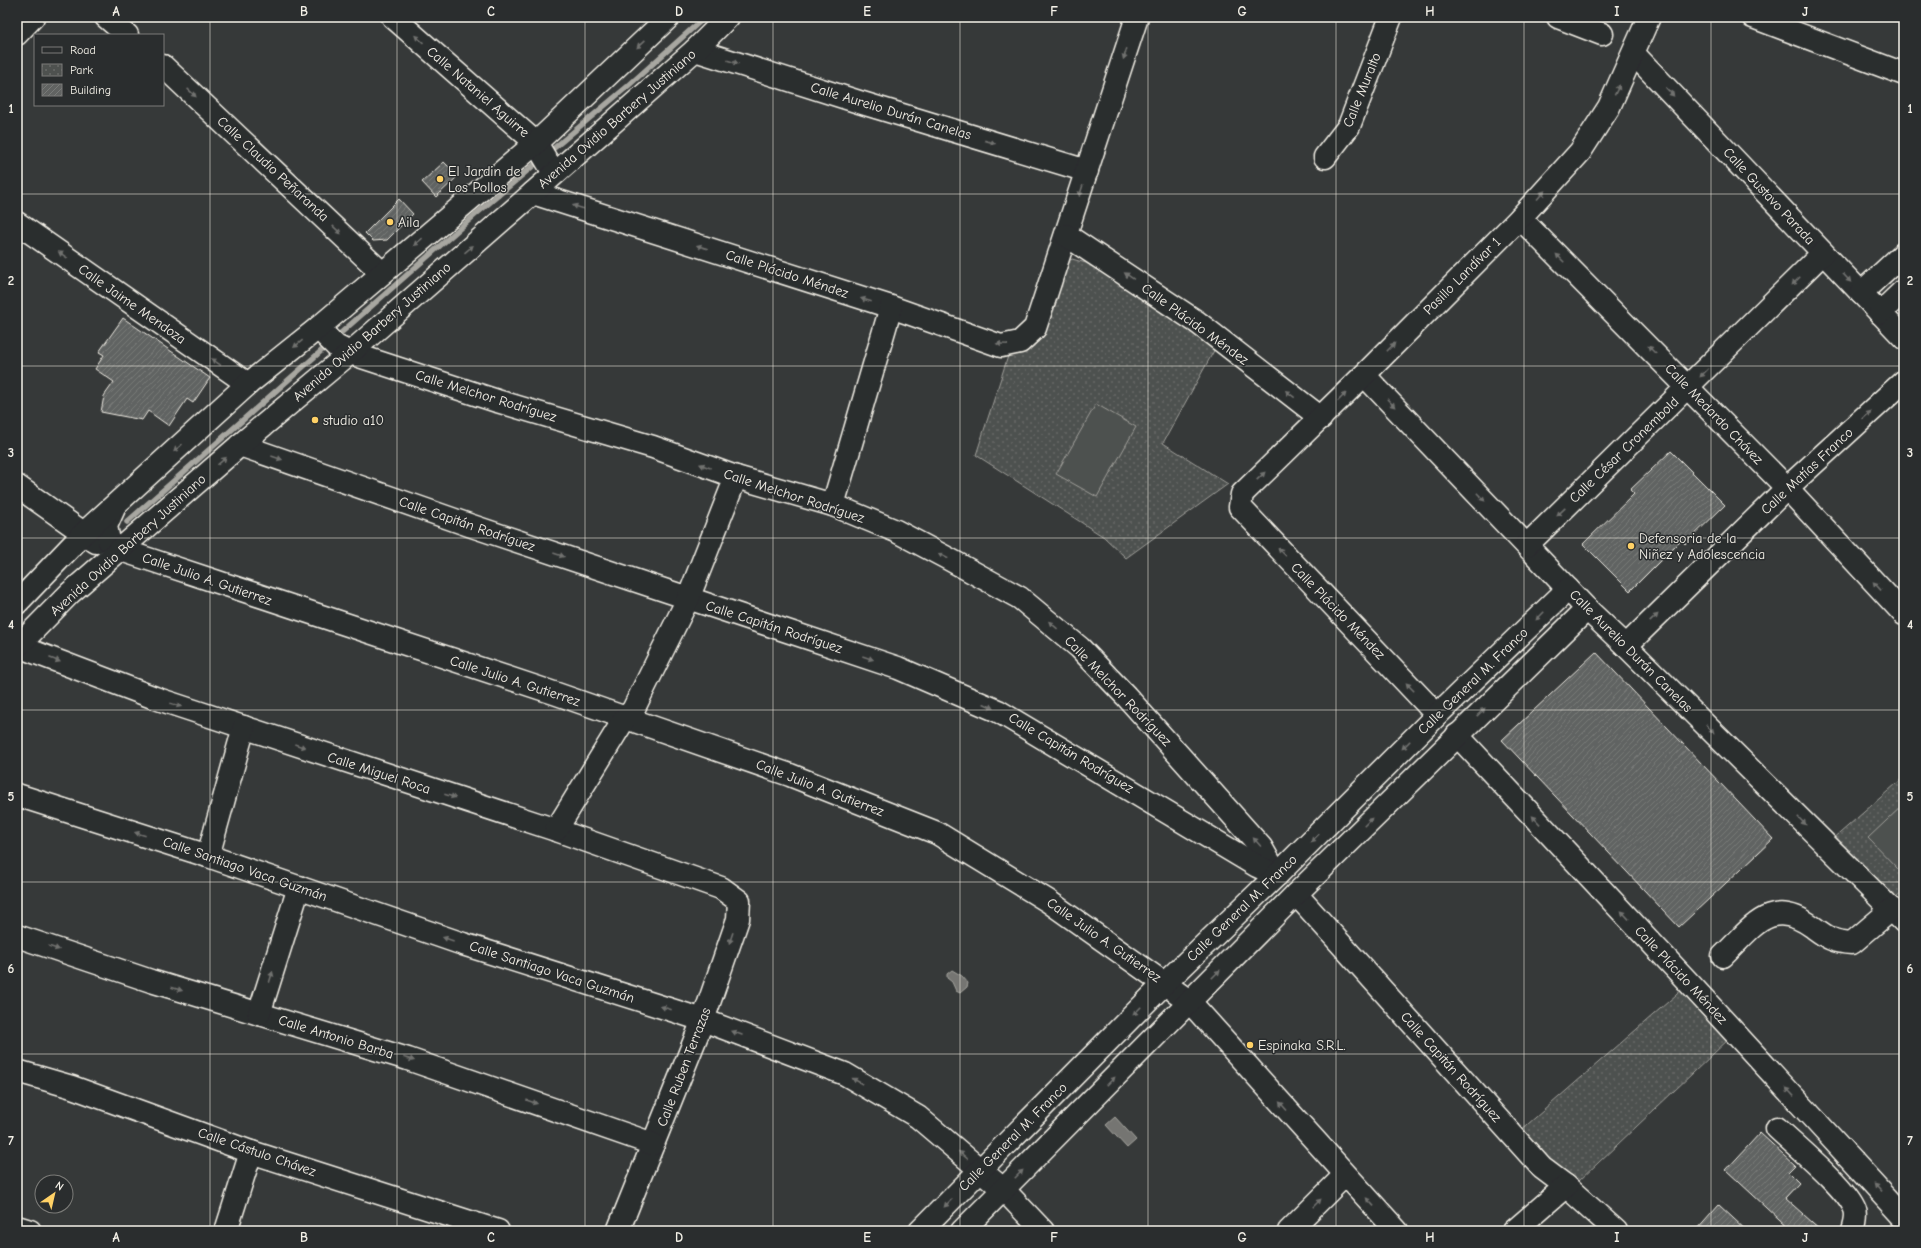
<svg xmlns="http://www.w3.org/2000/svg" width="1921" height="1248" viewBox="0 0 1921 1248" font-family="'Comic Neue',sans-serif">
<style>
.park{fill:url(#park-dots);stroke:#a1a19c}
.garden{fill:#4e514f;stroke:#a1a19c}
.water{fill:#757572;stroke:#a8a7a1}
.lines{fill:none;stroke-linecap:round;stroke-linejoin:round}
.stream{stroke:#a8a7a1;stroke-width:5.5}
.building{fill:url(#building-hatch);stroke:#f4f1e8}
.minor-casing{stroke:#f4f1e8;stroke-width:25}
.minor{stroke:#2a2d2e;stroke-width:22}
.oneway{fill:#71726f}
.grid{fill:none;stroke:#f4f1e8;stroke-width:1;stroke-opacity:0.55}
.poi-dot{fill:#ffd166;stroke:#2a2d2e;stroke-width:1.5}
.labels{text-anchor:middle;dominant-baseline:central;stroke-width:3;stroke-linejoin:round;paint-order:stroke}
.street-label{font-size:14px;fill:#f4f1e8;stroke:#2a2d2e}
.poi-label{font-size:14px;fill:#f4f1e8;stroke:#2a2d2e;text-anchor:start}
.neatline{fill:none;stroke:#f4f1e8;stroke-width:1.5}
.grid-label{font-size:13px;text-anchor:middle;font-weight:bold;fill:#f4f1e8}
</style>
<defs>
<pattern id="park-dots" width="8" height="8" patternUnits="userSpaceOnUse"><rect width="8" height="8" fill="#4e514f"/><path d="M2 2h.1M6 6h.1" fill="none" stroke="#686a68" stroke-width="1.8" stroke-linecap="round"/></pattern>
<pattern id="building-hatch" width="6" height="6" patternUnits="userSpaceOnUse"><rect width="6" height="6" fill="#616362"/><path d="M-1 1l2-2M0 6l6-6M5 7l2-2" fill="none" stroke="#787a78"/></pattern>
</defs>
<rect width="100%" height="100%" fill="#363939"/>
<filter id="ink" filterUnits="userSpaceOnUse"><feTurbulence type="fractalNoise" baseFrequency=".025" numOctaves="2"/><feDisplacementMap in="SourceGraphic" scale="8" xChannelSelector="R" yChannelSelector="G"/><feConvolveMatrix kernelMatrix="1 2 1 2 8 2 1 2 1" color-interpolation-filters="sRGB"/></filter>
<g filter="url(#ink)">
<g class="park">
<path d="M1072 259 1086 263 1122 285 1216 347 1163 443 1228 484 1126 558 1104 537 976 455 1009 353C1018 352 1026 352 1033 346 1046 333 1058 283 1064 264Z"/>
<polygon points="1904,777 1904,891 1894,900 1832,840"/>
<polygon points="1684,988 1731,1037 1579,1181 1553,1166 1520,1131"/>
</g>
<g class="garden">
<polygon points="1096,404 1136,427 1097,497 1056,474"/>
<polygon points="1904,804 1904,863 1898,869 1868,838"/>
</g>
<g class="water">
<polygon points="952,970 962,976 968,983 967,987 960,993 956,991 952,982 947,978 947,974"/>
<polygon points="1115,1117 1136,1140 1127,1148 1106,1125"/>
</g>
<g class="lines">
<g class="stream">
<polyline points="547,154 628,86 705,17"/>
<polyline points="334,339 475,215 540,160"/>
<polyline points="127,522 328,345"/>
</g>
</g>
<g class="building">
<polygon points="444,162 458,176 436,197 422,182"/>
<polygon points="399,199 413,214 387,240 373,241 365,233"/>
<polygon points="123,318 210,378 193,403 187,399 169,426 148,411 142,420 101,412 104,396 114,382 95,369 104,355 99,352"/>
<polygon points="1671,451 1725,505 1685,544 1681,540 1630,591 1583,544 1634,494 1630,490"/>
<polygon points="1596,652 1773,839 1679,927 1502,740"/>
<polygon points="1760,1133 1795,1165 1788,1172 1799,1183 1785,1198 1822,1231 1792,1231 1726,1170"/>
<polygon points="1719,1205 1747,1231 1696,1231"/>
</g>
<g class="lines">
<g class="minor-casing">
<g id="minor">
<polyline points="106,17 127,35"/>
<polyline points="393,17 536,143 554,173"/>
<polyline points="1558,17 1602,34"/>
<polyline points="1753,17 1904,74"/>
<polyline points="17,34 33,17"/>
<polyline points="695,50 859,102 1087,171"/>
<polyline points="1634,54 1904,338"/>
<polyline points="163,66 382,273"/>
<polyline points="1325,157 1349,126 1391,17"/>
<polyline points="533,193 891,307 1001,346 1020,342 1035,328 1137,17"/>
<polyline points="1520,218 1787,488 1904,614"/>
<polyline points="17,223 248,384"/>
<polyline points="1066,235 1197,322 1321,418"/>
<polyline points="1861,293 1904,253"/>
<polyline points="1880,313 1904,290"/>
<polyline points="318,328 336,346 350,353 497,401 653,447 736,477 833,505 896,531 947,558 1020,598 1080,648 1126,696 1261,847 1277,875"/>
<polyline points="1364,375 1587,609 1626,646 1904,922"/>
<polyline points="240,445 469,525 898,668 998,711 1257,866 1277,875"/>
<polyline points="17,486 96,542"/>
<polyline points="833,505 891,307"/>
<polyline points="115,506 106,526 109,541 121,550 554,693 790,775 937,833 1048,901 1189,1001 1397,1231"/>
<polyline points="1527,545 1823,253"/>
<polyline points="17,603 84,533 248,384 318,328 536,143 669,17"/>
<polyline points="18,646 155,698 556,830 721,888 739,901 738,919 703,1020 618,1231"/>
<polyline points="1626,646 1787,488 1904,381"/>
<polyline points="17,647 70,593 240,445 350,353 533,193 695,50 728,17"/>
<polyline points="1437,715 1240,507 1242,494 1364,375 1520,218 1580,152 1609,107 1649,17"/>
<polyline points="1457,735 1690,984 1904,1217"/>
<polyline points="17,795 208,856 463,944 703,1020 845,1074 918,1117 1004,1190 1043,1231"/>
<polyline points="556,830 625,718 633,710 688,599 736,477"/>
<polyline points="208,856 244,727"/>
<polyline points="1296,894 1542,1168 1566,1186 1616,1231"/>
<polyline points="17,936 151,981 408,1059 653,1144"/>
<path d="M1723 956C1753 927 1771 896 1813 927 1828 938 1833 942 1852 943L1892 909"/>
<polyline points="259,1014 299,887"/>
<polyline points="17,1071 72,1087 251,1152 498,1231"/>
<path d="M1777 1128C1796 1146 1847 1188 1855 1210 1857 1216 1855 1225 1853 1231"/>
<polyline points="17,1227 30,1231"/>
<polyline points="226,1231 251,1152"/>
<polyline points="920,1231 1165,983 1277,875 1437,715 1568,589"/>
<polyline points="962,1231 1296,894 1587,609"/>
<polyline points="1289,1231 1345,1175"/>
<polyline points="1514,1231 1566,1186"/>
</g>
</g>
<use href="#minor" class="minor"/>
</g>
<defs><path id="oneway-solid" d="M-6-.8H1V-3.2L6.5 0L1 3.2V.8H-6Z"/></defs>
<g class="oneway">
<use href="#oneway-solid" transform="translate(419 39) rotate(-139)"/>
<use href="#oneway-solid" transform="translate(641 44) rotate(137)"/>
<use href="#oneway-solid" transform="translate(1125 54) rotate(108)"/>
<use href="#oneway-solid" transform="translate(733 62) rotate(18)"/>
<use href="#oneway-solid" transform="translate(1617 90) rotate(-64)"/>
<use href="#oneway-solid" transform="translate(1670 92) rotate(47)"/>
<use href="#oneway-solid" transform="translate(192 93) rotate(43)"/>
<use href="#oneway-solid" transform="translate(990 142) rotate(17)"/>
<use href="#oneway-solid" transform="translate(1081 191) rotate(108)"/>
<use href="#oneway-solid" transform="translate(1541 195) rotate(-48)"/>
<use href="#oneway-solid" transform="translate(578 207) rotate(-162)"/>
<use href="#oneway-solid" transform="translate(337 230) rotate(44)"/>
<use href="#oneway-solid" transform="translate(418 242) rotate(140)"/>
<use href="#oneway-solid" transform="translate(702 247) rotate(-162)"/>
<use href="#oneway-solid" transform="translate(469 249) rotate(-41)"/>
<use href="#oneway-solid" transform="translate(63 255) rotate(-145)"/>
<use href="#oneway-solid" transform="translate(1560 258) rotate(-135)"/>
<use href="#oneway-solid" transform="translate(1129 276) rotate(-146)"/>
<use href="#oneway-solid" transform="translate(1847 278) rotate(47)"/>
<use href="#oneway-solid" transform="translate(1796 281) rotate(135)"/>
<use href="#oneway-solid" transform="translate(866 300) rotate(-162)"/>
<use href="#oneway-solid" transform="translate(298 344) rotate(141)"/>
<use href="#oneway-solid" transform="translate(1002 344) rotate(-178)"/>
<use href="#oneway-solid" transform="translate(1391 347) rotate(-46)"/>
<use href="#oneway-solid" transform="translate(1652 350) rotate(-135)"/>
<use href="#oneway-solid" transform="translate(216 362) rotate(-145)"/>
<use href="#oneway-solid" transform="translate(1704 373) rotate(135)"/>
<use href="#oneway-solid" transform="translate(1290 394) rotate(-142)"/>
<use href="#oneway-solid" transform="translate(1342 397) rotate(-45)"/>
<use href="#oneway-solid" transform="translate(1391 403) rotate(46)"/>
<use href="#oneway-solid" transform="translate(1867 415) rotate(-43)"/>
<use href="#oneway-solid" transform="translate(178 448) rotate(138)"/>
<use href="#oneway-solid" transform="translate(277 458) rotate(19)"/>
<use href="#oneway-solid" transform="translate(222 461) rotate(-41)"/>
<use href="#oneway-solid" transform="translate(705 466) rotate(-160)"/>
<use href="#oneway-solid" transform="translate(1261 476) rotate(-44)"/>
<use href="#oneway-solid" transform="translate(1481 497) rotate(46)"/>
<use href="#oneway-solid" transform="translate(1561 512) rotate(136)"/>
<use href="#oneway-solid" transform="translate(1282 552) rotate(-134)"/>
<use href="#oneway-solid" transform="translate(559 555) rotate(19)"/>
<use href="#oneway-solid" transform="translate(943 556) rotate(-152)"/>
<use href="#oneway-solid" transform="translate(1877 586) rotate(-133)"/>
<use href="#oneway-solid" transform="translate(1540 616) rotate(135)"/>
<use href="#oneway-solid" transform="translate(1654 618) rotate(-44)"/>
<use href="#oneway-solid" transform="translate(1053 625) rotate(-140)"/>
<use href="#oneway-solid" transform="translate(868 658) rotate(19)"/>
<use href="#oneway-solid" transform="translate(55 660) rotate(21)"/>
<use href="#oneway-solid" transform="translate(1410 687) rotate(-134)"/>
<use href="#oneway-solid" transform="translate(176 705) rotate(18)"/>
<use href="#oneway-solid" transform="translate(989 706) rotate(25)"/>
<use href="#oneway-solid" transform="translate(1481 712) rotate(-44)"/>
<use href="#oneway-solid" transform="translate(1710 729) rotate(45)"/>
<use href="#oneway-solid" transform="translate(1406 745) rotate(135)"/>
<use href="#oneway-solid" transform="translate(300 746) rotate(19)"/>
<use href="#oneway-solid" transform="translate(450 796) rotate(18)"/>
<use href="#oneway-solid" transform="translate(1536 820) rotate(-133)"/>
<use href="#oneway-solid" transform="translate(1802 821) rotate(45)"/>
<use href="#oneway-solid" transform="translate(1368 822) rotate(-45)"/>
<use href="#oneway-solid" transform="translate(140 834) rotate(-162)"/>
<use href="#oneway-solid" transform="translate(1315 838) rotate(135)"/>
<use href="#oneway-solid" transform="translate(1257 842) rotate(-132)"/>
<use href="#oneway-solid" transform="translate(1625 915) rotate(-133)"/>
<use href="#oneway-solid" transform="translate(731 938) rotate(109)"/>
<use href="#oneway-solid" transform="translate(448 939) rotate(-161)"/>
<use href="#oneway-solid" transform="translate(54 948) rotate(19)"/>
<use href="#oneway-solid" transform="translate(1216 974) rotate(-45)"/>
<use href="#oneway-solid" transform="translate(271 977) rotate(-73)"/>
<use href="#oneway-solid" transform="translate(177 989) rotate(17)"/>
<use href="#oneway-solid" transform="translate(666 1008) rotate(-162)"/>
<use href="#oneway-solid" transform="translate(1137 1011) rotate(135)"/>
<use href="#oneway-solid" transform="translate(737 1033) rotate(-159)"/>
<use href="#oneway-solid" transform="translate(409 1059) rotate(18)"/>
<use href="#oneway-solid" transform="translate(857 1081) rotate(-150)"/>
<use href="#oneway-solid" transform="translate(1111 1081) rotate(-45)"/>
<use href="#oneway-solid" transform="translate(1790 1092) rotate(-133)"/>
<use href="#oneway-solid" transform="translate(532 1102) rotate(19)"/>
<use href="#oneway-solid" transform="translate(1283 1106) rotate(-132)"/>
<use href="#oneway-solid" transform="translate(963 1155) rotate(-140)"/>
<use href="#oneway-solid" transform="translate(1019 1174) rotate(-45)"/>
<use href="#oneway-solid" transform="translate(1878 1188) rotate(-133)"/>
<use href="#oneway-solid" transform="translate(1370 1202) rotate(-133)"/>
<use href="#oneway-solid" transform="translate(948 1203) rotate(134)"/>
<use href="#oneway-solid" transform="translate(1317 1203) rotate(-45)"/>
</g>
</g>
<path class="grid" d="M210 17V1231M397 17V1231M585 17V1231M773 17V1231M960 17V1231M1148 17V1231M1336 17V1231M1524 17V1231M1711 17V1231M17 194H1904M17 366H1904M17 538H1904M17 710H1904M17 882H1904M17 1054H1904"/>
<g class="poi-dot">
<circle cx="440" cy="179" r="4"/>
<circle cx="390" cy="222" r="4"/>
<circle cx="315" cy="420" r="4"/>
<circle cx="1631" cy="546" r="4"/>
<circle cx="1250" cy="1045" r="4"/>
</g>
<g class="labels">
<g class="street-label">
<text transform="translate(1362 90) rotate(-68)">Calle Muralto</text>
<text transform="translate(478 92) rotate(41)">Calle Nataniel Aguirre</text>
<text transform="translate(891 111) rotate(17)">Calle Aurelio Durán Canelas</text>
<text transform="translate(617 119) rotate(-41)">Avenida Ovidio Barbery Justiniano</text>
<text transform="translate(273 169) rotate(43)">Calle Claudio Peñaranda</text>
<text transform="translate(1769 196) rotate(47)">Calle Gustavo Parada</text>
<text transform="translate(787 274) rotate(18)">Calle Plácido Méndez</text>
<text transform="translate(1462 276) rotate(-45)">Pasillo Landívar 1</text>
<text transform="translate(132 304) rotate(35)">Calle Jaime Mendoza</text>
<text transform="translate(1195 324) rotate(36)">Calle Plácido Méndez</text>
<text transform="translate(372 332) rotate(-41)">Avenida Ovidio Barbery Justiniano</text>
<text transform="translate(486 396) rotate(17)">Calle Melchor Rodríguez</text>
<text transform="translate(1714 414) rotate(46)">Calle Medardo Chávez</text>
<text transform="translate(1624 450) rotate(-44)">Calle César Cronembold</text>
<text transform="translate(1807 471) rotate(-43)">Calle Matías Franco</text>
<text transform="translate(794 496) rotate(18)">Calle Melchor Rodríguez</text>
<text transform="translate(467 524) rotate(19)">Calle Capitán Rodríguez</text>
<text transform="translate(128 545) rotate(-42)">Avenida Ovidio Barbery Justiniano</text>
<text transform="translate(207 579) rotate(19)">Calle Julio A. Gutierrez</text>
<text transform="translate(1338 611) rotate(46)">Calle Plácido Méndez</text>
<text transform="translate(774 627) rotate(18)">Calle Capitán Rodríguez</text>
<text transform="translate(1631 651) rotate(45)">Calle Aurelio Durán Canelas</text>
<text transform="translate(515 681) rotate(18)">Calle Julio A. Gutierrez</text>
<text transform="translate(1473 681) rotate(-44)">Calle General M. Franco</text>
<text transform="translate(1118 691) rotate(46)">Calle Melchor Rodríguez</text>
<text transform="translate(1071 753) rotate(31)">Calle Capitán Rodríguez</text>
<text transform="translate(379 773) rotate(18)">Calle Miguel Roca</text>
<text transform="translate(820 788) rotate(21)">Calle Julio A. Gutierrez</text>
<text transform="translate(245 869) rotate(19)">Calle Santiago Vaca Guzmán</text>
<text transform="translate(1242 908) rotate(-44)">Calle General M. Franco</text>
<text transform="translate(1104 940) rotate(35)">Calle Julio A. Gutierrez</text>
<text transform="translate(552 972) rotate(18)">Calle Santiago Vaca Guzmán</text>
<text transform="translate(1681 975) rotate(47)">Calle Plácido Méndez</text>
<text transform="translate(336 1037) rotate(17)">Calle Antonio Barba</text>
<text transform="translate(684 1067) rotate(-69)">Calle Ruben Terrazas</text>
<text transform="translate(1451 1067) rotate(48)">Calle Capitán Rodríguez</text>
<text transform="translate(1013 1137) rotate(-45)">Calle General M. Franco</text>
<text transform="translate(257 1152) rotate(19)">Calle Cástulo Chávez</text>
</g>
<g class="poi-label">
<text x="448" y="171">El Jardin de<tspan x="448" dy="16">Los Pollos</tspan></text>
<text x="398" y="222">Aila</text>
<text x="323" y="420">studio a10</text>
<text x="1639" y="538">Defensoria de la<tspan x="1639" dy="16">Niñez y Adolescencia</tspan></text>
<text x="1258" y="1045">Espinaka S.R.L.</text>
</g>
</g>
<rect width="1921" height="1248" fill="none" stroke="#2a2d2e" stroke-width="44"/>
<rect x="34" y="34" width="130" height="72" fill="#2a2d2e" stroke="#7b7b78"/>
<rect x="42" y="47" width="20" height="6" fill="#2a2d2e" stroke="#7b7b78"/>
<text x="70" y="54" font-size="12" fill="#f4f1e8">Road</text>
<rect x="42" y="64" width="20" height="12" fill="url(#park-dots)" stroke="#7b7b78"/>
<text x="70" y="74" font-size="12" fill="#f4f1e8">Park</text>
<rect x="42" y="84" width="20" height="12" fill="url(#building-hatch)" stroke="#7b7b78"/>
<text x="70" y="94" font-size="12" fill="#f4f1e8">Building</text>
<g transform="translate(54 1194) rotate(34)"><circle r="19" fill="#2a2d2e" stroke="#7b7b78"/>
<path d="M0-3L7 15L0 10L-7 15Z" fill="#ffd166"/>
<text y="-6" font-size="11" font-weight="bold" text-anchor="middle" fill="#f4f1e8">N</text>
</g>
<rect x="22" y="22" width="1877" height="1204" class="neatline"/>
<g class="grid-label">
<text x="116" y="16">A</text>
<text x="304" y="16">B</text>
<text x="491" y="16">C</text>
<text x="679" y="16">D</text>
<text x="867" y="16">E</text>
<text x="1054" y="16">F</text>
<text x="1242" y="16">G</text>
<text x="1430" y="16">H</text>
<text x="1617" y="16">I</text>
<text x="1805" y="16">J</text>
<text x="11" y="113">1</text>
<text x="1910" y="113">1</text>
<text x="11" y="285">2</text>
<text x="1910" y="285">2</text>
<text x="11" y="457">3</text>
<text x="1910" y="457">3</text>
<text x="11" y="629">4</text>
<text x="1910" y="629">4</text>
<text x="11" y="801">5</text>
<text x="1910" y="801">5</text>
<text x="11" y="973">6</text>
<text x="1910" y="973">6</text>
<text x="11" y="1145">7</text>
<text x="1910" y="1145">7</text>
<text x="116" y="1242">A</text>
<text x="304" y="1242">B</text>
<text x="491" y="1242">C</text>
<text x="679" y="1242">D</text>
<text x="867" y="1242">E</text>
<text x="1054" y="1242">F</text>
<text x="1242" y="1242">G</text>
<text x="1430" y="1242">H</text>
<text x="1617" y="1242">I</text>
<text x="1805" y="1242">J</text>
</g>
</svg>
